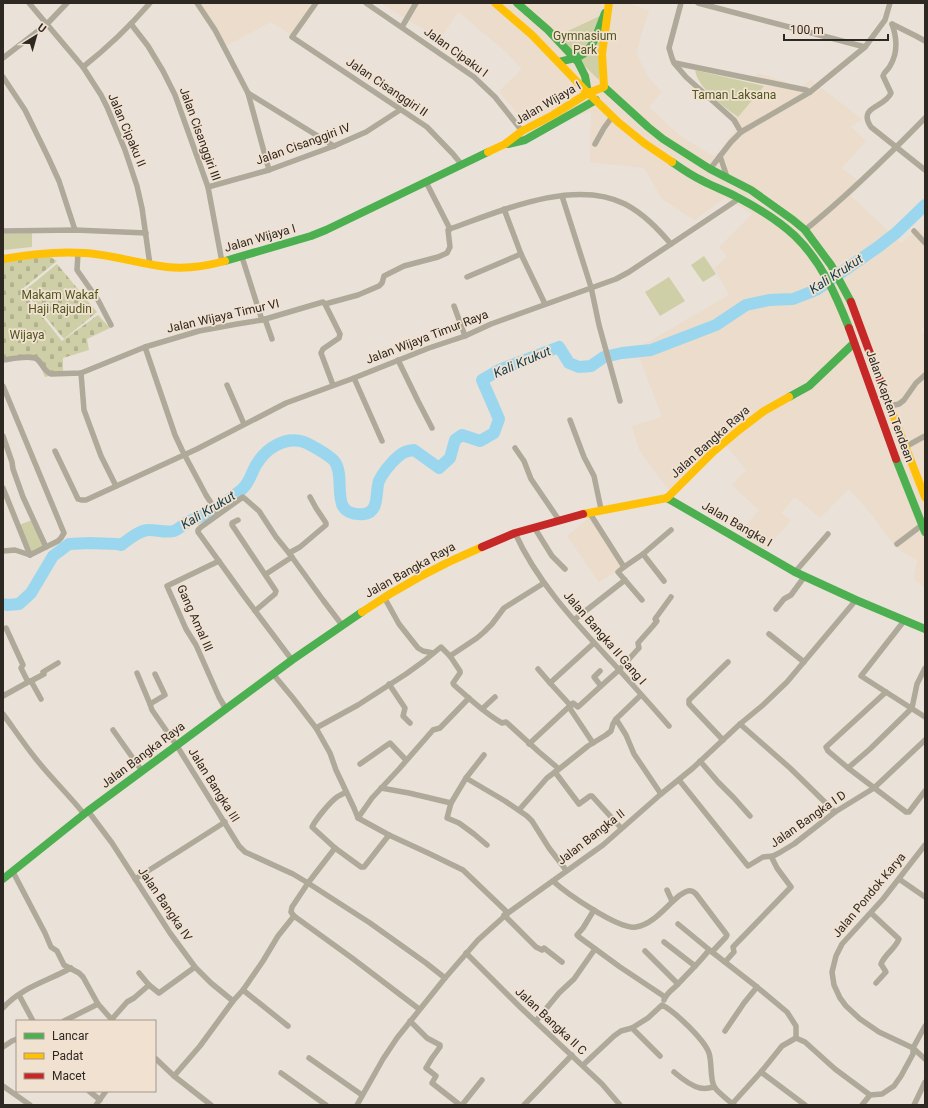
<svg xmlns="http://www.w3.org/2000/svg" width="928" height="1108" viewBox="0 0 928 1108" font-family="Roboto,sans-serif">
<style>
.built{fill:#ebdccb}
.green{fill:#cecfa7}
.cemetery{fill:url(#cemetery-stones)}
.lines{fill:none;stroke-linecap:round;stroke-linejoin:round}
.river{stroke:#9ad7ee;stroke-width:12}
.street{stroke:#afa99a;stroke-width:5.5}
.fast{stroke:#4caf50;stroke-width:8}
.slow{stroke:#ffc107;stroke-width:8}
.jam{stroke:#c62828;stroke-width:8}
.labels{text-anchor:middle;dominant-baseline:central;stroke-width:3.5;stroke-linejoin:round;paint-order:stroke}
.park-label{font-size:12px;fill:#4f561d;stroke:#f1e1d1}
.street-label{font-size:12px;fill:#2d2821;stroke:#f1e1d1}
.water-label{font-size:13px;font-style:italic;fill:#133c4c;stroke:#f1e1d1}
</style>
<defs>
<pattern id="cemetery-stones" width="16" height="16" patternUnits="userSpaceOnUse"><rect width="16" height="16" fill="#cecfa7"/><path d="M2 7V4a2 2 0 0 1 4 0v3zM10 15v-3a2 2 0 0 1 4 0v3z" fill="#b1b28f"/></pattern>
</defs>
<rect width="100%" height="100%" fill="#eae1d8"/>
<g class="built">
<polygon points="197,3 316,3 293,36 271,22 222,48"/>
<polygon points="380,3 627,3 649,10 636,53 648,77 662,92 649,107 679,135 715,157 736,129 728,109 758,73 801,87 811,80 862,119 851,127 866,141 842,168 862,184 851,196 901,243 920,228 925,235 925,325 921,331 925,336 925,588 914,579 917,560 901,551 895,546 871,514 849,489 820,518 795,497 781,513 791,521 765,550 739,533 759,510 732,485 746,470 726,445 676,494 666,486 639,450 632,426 662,417 636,349 729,295 714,268 727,257 719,247 752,214 725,198 694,220 662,199 644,168 590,162 591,112 574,116 537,137 499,91 522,69 506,52 458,12 440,39"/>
<polygon points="589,518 622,567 599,582 567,536"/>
</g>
<g class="green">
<polygon points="600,16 605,24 600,65 599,80 555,37"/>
<path d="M695 70 764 86 738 117C723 106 698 89 695 70Z"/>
<polygon points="32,233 32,247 3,250 3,234"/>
<polygon points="704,256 716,274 703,282 691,265"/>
<polygon points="669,277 685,301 660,316 645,292"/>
<polygon points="32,520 44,547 31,552 19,525"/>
</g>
<g class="cemetery">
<polygon points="47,255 57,261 21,290 62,341 98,315 110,328 87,339 89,350 63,358 63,373 45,377 36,357 3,360 3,263 13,259"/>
<polygon points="57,264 97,312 64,339 24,291"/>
</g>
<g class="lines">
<path class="river" d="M3 604 7 605 19 604 31 593 53 556 69 544 89 543 117 544 121 545C128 540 140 529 150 530 157 530 166 533 174 531 179 529 184 524 189 521 196 518 204 516 211 511 219 507 226 501 234 496 237 493 242 490 245 486 250 480 252 472 256 465 266 448 285 436 304 442 311 445 331 456 335 462 347 480 327 517 364 514 380 512 375 492 379 481 383 472 396 456 405 452 408 451 411 450 414 450L439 468 450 458 455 440 462 435 480 441 494 433 499 419 482 380 501 369 559 347 569 363 579 367 591 366 604 357 622 353 651 350 716 325 746 305 769 300 793 299 816 290 878 247 896 233 925 205"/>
<g class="street">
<polyline points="29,3 83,67 101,95 107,107 125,150 137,186 142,208 150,265"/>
<polyline points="197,3 215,30 248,93 269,170"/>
<polyline points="316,3 292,37 427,127 453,154 462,165"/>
<polyline points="366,3 474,77 495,97 522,131"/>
<polyline points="681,3 669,48 672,58 674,63 686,77 734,120 741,132"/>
<polyline points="698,3 865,47"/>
<polyline points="131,24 148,46 163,71 175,95 208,187 222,262"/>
<path d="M892 24C897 38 898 53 890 66 888 70 884 72 883 76L891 93C885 108 857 106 871 127L925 170"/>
<polyline points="892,24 916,36 925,41"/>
<polyline points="402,27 416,3"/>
<polyline points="3,58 47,24 67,3"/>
<polyline points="675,63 806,90 810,92"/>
<path d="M83 67C107 48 130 26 150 3"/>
<polyline points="3,77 25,110 48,157 59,181 75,230"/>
<polyline points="248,93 334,146"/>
<polyline points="595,144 604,128 612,117"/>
<polyline points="720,156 727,177"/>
<polyline points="710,169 731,142 741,132 810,92 865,47 885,20 890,3"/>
<polyline points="426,182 450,229"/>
<polyline points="208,187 269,170 334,146 366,132 400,110"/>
<polyline points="562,196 591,287 599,325 620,401"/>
<polyline points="504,209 521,254 545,304"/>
<path d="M450 229C500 211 574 178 625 204 644 214 658 229 671 244"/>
<path d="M805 230C847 196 887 157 925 118"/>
<polyline points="3,231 75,230 146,233"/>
<polyline points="914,231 925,243"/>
<polyline points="78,253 77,270 98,300 111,325"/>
<polyline points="242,257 262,320"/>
<polyline points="467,277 521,254"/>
<polyline points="325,304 358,295 379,286 382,283 384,276 404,266 438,257 447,253 450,247 448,230 450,229"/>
<polyline points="454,306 465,336"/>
<polyline points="265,319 272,339"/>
<polyline points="145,347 175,435 182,450 206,495 218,514"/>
<path d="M3 360C11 359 32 354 38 360 43 365 44 371 51 374L81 373 145 347 199 331 237 324 262 320 323 302 325 304 340 334 339 338 323 349 321 353 333 385"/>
<polyline points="398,360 418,401 432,428"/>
<polyline points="81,373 84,410 101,456 116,486"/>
<polyline points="354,378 382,441"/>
<polyline points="227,385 244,424"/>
<polyline points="3,386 64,533 61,538 58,541 30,555"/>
<polyline points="890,406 899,404 904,400 916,383 925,375"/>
<polyline points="570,420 584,457 594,476 601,509"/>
<polyline points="3,436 12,462 13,469 23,497 46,547"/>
<polyline points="905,447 925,436"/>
<polyline points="515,448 524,461 531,479 559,520"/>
<polyline points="55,451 78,499 81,500 86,500 197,449 286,403 354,378 429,348 465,336 491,324 616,279 629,272 740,198"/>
<polyline points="3,488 30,555"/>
<polyline points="589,512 624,567 643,554 664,581"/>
<polyline points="238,520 232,523 232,525 276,591 275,594 255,611"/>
<polyline points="534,527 552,556 565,569"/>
<path d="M515 533C537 582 575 622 612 662 631 683 650 704 669 726"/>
<polyline points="897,544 922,525"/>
<polyline points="3,551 15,550 30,555"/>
<polyline points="289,553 300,547 326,525 326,523 316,508 310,497"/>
<polyline points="643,554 671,530"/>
<polyline points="219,561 167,586 186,629 196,645 219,697 226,709"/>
<polyline points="624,567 618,572 642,600"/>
<polyline points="795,572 828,534"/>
<polyline points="266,574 292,557"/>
<polyline points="384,597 399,624 418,648 423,651 433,653"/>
<polyline points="776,609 784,599 791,595 805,576"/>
<polyline points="574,620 625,580"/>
<polyline points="904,621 861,676 925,717"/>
<polyline points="6,628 23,665 21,668 28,682"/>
<polyline points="769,634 804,662"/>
<polyline points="450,656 477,638 484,632 492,624 504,608 544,583"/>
<polyline points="292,660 244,596 198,532 198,530 201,527 243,497 259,511 276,537 289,553 323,600 342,625"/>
<polyline points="925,668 917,684 912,708 870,749 848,768 906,812 909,812 925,791"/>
<polyline points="538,669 550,683 594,643"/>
<polyline points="137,673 150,704"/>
<polyline points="155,674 165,695 150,704 152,710 177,746 239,846 245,852 293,874 308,883 370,923 426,963 445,978"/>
<polyline points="273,674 293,698 316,728 330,753 336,770 354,808 358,818 389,835 428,853 463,870 508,913"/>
<polyline points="550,683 571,706"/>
<polyline points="389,684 405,708 403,716 410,723"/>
<polyline points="601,686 619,670 639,648 638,643 653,626 657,621 655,619 671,597"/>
<polyline points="3,696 30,681"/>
<polyline points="41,699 31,681 44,674 43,672 58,663"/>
<polyline points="569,707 593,743"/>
<polyline points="482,709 495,697"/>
<path d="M3 714C14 729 24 744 36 759 51 778 69 795 84 814"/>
<polyline points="616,719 626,735 634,754 661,794"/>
<polyline points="740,724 790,768 835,812"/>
<path d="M316 728 358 705 406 674 424 661 441 647 450 656 460 671V673L453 683 454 685C469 698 484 713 502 723L506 722 539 752 559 769"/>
<polyline points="113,730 142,771"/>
<polyline points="723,740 689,704 689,700 728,662"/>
<polyline points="529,744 573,703 578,707 601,686 594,677 600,671"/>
<polyline points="484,755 466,778 505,801 527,816 532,821 549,848 566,870"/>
<polyline points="700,761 718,782 734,798 750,816"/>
<polyline points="360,764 390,743 406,760"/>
<polyline points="848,768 828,751 826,747 886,692"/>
<polyline points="555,772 579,804 590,796 592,796 621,828"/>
<polyline points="466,778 451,803 447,818 459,823 474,834 487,845"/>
<polyline points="679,780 748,866 763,857 773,856"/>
<polyline points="381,788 409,793 451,803"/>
<path d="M346 792C343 794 340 795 337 797 330 802 316 819 312 827L335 848 361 867H364L389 835"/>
<polyline points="519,810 547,778 563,766 588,746 606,735 611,731 613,724 616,719 641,695"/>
<polyline points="88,811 112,843 170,933 195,967 211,983 233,1001"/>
<polyline points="358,818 372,798 399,769 433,730 440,728 469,698"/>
<polyline points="925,845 883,899 842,944 836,956 832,972 834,985 840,998 846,1006 860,1019 879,1032 913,1048 925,1059"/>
<polyline points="335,848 308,883 292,907 291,912 294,916 352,958 419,1009"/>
<polyline points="13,872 45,933 51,947 57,951 64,965 79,973 83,977 98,1004 113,1021"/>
<polyline points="135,879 178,852 225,822"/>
<polyline points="899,879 925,897"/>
<path d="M553 881C566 893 619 930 636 927 654 924 666 906 680 895 683 894 685 891 688 891 692 890 694 892 696 894L727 935 726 937 712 952"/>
<polyline points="667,890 672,901"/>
<polyline points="594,910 583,928 577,935 579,937 620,967 665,997"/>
<path d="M871 913 899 939C895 949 885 954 881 964L886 972 876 983"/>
<polyline points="504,915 536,947 542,950 544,948 562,962"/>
<polyline points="678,924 712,952 757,987 787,1012 796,1026 796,1038"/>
<polyline points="664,942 695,966"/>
<polyline points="645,951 678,984"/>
<polyline points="466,953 520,1007 602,1084 620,1105"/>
<polyline points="725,962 734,952 733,947 791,887 777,868 772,858 773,856 779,853 794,844 835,812 874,788 925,740"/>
<polyline points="139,973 149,985 159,993 195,967"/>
<polyline points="243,990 288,1026"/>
<polyline points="19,995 33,1021"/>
<path d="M664 1000C667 992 674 989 679 983 689 972 700 962 709 950"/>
<path d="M3 1008C20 988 48 981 71 968"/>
<polyline points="112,1019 127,1002 134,998 149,985"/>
<polyline points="64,1021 98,1004"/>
<polyline points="410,1021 427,1038 440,1045 440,1047 432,1058 426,1068 436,1076 432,1083 460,1105"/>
<polyline points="536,1021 559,993 574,979 595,949"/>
<polyline points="632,1028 660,1056"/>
<polyline points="725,1031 744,1003 757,987"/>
<polyline points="796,1038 805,1042 835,1069 870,1095"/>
<polyline points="3,1047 12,1041 17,1039"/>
<polyline points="155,1058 174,1076 211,1105"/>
<polyline points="309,1058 362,1095"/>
<path d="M583 1065 614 1036 621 1031 632 1028 648 1018 662 1005C674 1011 704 1039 709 1053 712 1062 710 1079 714 1086 716 1091 729 1101 734 1105"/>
<path d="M674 1072C681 1078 691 1086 700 1088 705 1089 710 1088 714 1087"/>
<polyline points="761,1072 805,1105"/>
<polyline points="281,1073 326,1105"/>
<polyline points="174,1076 200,1046 233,1001 243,990 263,961 278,936 294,916"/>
<polyline points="3,1086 30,1105"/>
<polyline points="89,1091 100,1100"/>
<polyline points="732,1104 761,1072 782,1046 796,1038"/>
<polyline points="96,1105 106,1091"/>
<polyline points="357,1105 383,1059 397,1038 445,978 478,940 508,913 603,845 661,794 693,768 740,724 763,705 787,682 856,600"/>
<polyline points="462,1105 482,1080"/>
<polyline points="524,1105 572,1055"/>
<polyline points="862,1105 870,1095 882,1094 894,1086 901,1076 913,1054 913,1048 925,1026"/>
<polyline points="914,1105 925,1082"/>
</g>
<g class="fast">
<polyline points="517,3 548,30 578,62 585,76 588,93"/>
<path d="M559 62C566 60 574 59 580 56 595 48 599 27 605 13"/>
<polyline points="604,87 648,127 663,139 710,169 751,190 793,220 805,230 831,265 851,302"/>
<polyline points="508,144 525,140 596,100"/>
<path d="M672 162C682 169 692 176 703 181 714 187 726 191 737 197 758 208 778 220 795 236 821 261 836 295 849 328"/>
<polyline points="225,261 311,236 326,230 488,152"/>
<polyline points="789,397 809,386 854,343"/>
<polyline points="896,459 925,532"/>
<polyline points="667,498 795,572 856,600 925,629"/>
<polyline points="3,879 88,811 292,660 362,612"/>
</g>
<g class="slow">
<polyline points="495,3 532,35 583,88 618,122 644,143 672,162"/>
<polyline points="488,152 505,144 522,131 553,115 588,93 604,87 602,54 609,3"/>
<path d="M3 259C30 254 57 251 85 253 113 255 140 264 167 267 186 269 207 266 225 261"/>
<polyline points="888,402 925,497"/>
<polyline points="583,514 667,498 713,452 739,430 764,411 789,397"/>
<path d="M362 612C400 586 439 565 482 547"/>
</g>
<g class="jam">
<polyline points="851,302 888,402"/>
<polyline points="849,328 896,459"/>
<polyline points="482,547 515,533 583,514"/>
</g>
</g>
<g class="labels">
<g class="park-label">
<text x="585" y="36">Gymnasium<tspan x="585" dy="14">Park</tspan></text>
<text x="734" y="95">Taman Laksana</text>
<text x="60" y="295">Makam Wakaf<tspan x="60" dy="14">Haji Rajudin</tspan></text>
<text x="27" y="335">Wijaya</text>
</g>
<g class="street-label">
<text transform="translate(456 52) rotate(36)">Jalan Cipaku I</text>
<text transform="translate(387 87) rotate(34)">Jalan Cisanggiri II</text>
<text transform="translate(548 103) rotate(-30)">Jalan Wijaya I</text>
<text transform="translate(127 130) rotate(67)">Jalan Cipaku II</text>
<text transform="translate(200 134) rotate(70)">Jalan Cisanggiri III</text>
<text transform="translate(303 144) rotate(-20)">Jalan Cisanggiri IV</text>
<text transform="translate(260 238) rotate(-16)">Jalan Wijaya I</text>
<text transform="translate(223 316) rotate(-13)">Jalan Wijaya Timur VI</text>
<text transform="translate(427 337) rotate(-21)">Jalan Wijaya Timur Raya</text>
<text transform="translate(890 406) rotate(70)">Jalan Kapten Tendean</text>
<text transform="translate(710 442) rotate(-42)">Jalan Bangka Raya</text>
<text transform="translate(737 524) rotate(30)">Jalan Bangka I</text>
<text transform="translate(410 570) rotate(-29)">Jalan Bangka Raya</text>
<text transform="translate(195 618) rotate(66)">Gang Amal III</text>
<text transform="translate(605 638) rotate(49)">Jalan Bangka II Gang I</text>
<text transform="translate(143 755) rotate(-37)">Jalan Bangka Raya</text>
<text transform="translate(214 785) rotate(58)">Jalan Bangka III</text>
<text transform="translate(808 819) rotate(-35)">Jalan Bangka I D</text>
<text transform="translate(591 837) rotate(-38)">Jalan Bangka II</text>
<text transform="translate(869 895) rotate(-50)">Jalan Pondok Karya</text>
<text transform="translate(165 904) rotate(56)">Jalan Bangka IV</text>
<text transform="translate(551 1021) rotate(43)">Jalan Bangka II C</text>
</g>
<g class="water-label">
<text transform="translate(836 274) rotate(-33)">Kali Krukut</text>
<text transform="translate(522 362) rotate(-23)">Kali Krukut</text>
<text transform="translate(208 510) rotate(-31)">Kali Krukut</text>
</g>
</g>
<rect width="928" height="1108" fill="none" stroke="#2d2821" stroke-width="8"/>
<rect x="16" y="1020" width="140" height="72" fill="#f1e1d1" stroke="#a3978b"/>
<rect x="24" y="1033" width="20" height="6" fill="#4caf50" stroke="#a3978b"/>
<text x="52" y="1040" font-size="12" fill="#2d2821">Lancar</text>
<rect x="24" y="1053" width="20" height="6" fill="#ffc107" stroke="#a3978b"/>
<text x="52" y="1060" font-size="12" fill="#2d2821">Padat</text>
<rect x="24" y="1073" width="20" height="6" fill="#c62828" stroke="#a3978b"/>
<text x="52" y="1080" font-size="12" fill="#2d2821">Macet</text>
<g transform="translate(36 36) rotate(37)" stroke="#f1e1d1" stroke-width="3" paint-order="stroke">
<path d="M0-3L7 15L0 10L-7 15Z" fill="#2d2821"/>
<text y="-6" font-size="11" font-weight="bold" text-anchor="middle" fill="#2d2821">U</text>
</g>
<path d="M784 34v6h104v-6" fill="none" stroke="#2d2821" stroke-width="2"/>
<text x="790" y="34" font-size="12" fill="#2d2821" stroke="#f1e1d1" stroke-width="3" paint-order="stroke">100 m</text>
</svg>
